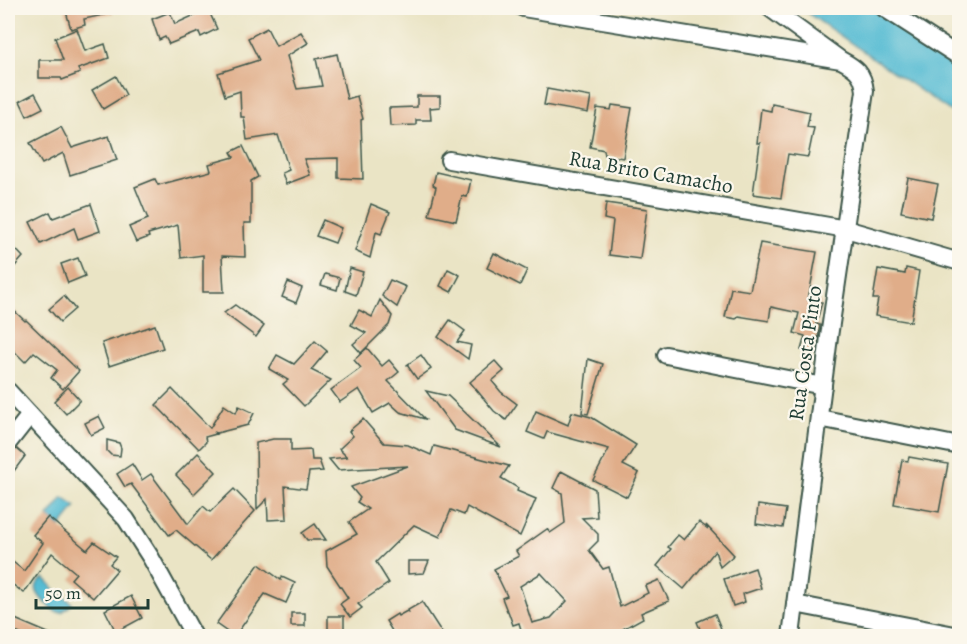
<svg xmlns="http://www.w3.org/2000/svg" width="967" height="644" viewBox="0 0 967 644" font-family="Alegreya,serif">
<style>
.water{fill:#55bbd3;stroke:#3a7c84;stroke-width:1.5}
.building{fill:#e0ad89;fill-rule:evenodd}
.lines{fill:none;stroke-linecap:round;stroke-linejoin:round}
.minor-casing{stroke:#3d564a;stroke-width:20}
.minor{stroke:#fff;stroke-width:16}
.labels{text-anchor:middle;dominant-baseline:central;stroke-width:4.5;stroke-linejoin:round;paint-order:stroke}
.street-label{font-size:21px;fill:#1f3d34;stroke:#fbf7ec}
</style>
<rect width="100%" height="100%" fill="#fbf7ec"/>
<filter id="ink" filterUnits="userSpaceOnUse"><feTurbulence type="fractalNoise" baseFrequency=".0167" numOctaves="2"/><feDisplacementMap in="SourceGraphic" scale="12" xChannelSelector="R" yChannelSelector="G"/><feConvolveMatrix kernelMatrix="1 2 1 2 8 2 1 2 1" color-interpolation-filters="sRGB"/></filter>
<filter id="wash" filterUnits="userSpaceOnUse"><feTurbulence type="fractalNoise" baseFrequency=".008" numOctaves="4" result="noise"/><feDisplacementMap in="SourceGraphic" scale="24" xChannelSelector="R" yChannelSelector="G"/><feGaussianBlur stdDeviation="1.35" result="paint"/><feColorMatrix in="noise" values="0 0 0 0 0 0 0 0 0 0 0 0 0 0 0 0 0 1.4 0 .05"/><feComposite in="paint" operator="in"/></filter>
<g filter="url(#wash)">
<rect width="100%" height="100%" fill="#eae4c5"/>
<g class="water">
<polygon points="800,8 876,8 959,67 959,117"/>
<polygon points="63,498 76,507 60,527 48,517"/>
<path d="M44 578C50 583 54 589 59 594 65 598 68 598 72 604L62 612H56C46 604 25 588 44 578Z"/>
</g>
<g id="blocks">
<g class="building">
<polygon points="65,8 112,8 113,13 84,19 85,25 71,29"/>
<polygon points="208,9 217,29 201,37 199,32 169,44 165,37 159,40 152,19 170,12 175,24"/>
<polygon points="267,28 276,46 301,32 308,43 287,56 297,89 322,86 316,59 337,54 347,99 357,96 363,119 361,120 363,179 338,178 338,158 304,159 310,175 286,184 282,173 289,170 278,135 247,140 244,117 241,117 240,91 225,96 218,73 259,60 248,38"/>
<polygon points="77,29 85,51 105,44 109,58 78,69 80,73 62,80 61,78 39,78 39,60 63,60 55,38"/>
<polygon points="116,76 126,95 103,109 92,90"/>
<polygon points="547,89 591,97 588,113 544,105"/>
<polygon points="35,93 43,108 27,116 20,101"/>
<polygon points="417,96 440,96 440,107 430,108 431,120 416,120 416,125 390,126 389,108 417,107"/>
<polygon points="772,104 810,112 807,127 814,128 808,157 788,154 781,198 753,194 760,143 757,143 761,109 771,111"/>
<polygon points="612,105 632,108 623,158 605,155 604,150 590,147 597,108 611,110"/>
<polygon points="61,127 72,148 109,136 117,160 70,175 63,153 42,164 30,143"/>
<polygon points="243,146 258,177 251,181 251,223 244,223 245,257 222,256 224,292 203,292 203,255 181,258 178,225 148,234 149,237 136,242 129,227 148,219 135,187 155,179 158,185 211,171 209,164 234,157 231,152"/>
<polygon points="436,172 471,180 467,197 462,196 456,221 429,215 436,187 433,185"/>
<polygon points="908,178 938,184 931,218 901,212"/>
<polygon points="606,203 647,209 640,259 609,255 613,221 604,219"/>
<polygon points="91,204 100,231 78,239 74,228 41,244 30,222 50,212 53,218"/>
<polygon points="371,204 390,212 381,234 376,232 370,258 355,251"/>
<polygon points="323,220 341,228 335,243 316,236"/>
<polygon points="8,241 23,257 8,274"/>
<polygon points="760,243 817,252 808,300 822,302 816,324 820,325 816,353 801,350 805,336 794,333 799,313 771,307 769,321 738,316 736,319 725,317 731,288 750,291"/>
<polygon points="494,253 527,270 520,285 487,268"/>
<polygon points="78,258 85,276 68,283 61,264"/>
<polygon points="350,268 363,272 356,295 345,291"/>
<polygon points="906,268 919,271 911,322 875,316 878,299 873,299 878,269 905,274"/>
<polygon points="448,269 460,275 451,292 440,286"/>
<polygon points="325,274 340,278 337,290 321,285"/>
<polygon points="390,280 406,287 397,307 382,296"/>
<polygon points="288,282 302,288 296,303 282,297"/>
<polygon points="64,296 75,309 60,322 49,309"/>
<polygon points="380,300 392,316 389,325 361,353 353,344 366,333 351,325 359,310 372,317"/>
<polygon points="8,305 25,321 26,320 79,371 63,389 51,378 57,370 34,352 25,362 8,345"/>
<polygon points="235,305 264,326 256,337 224,313"/>
<polygon points="450,320 465,331 457,342 471,345 468,359 438,337"/>
<polygon points="155,325 163,348 109,366 102,343"/>
<polygon points="315,341 327,351 311,370 331,380 304,406 283,384 288,380 269,369 277,355 294,364"/>
<polygon points="367,348 382,366 389,360 399,372 388,381 425,419 400,412 390,403 373,413 359,389 340,402 331,390 361,368 354,360"/>
<polygon points="421,355 431,369 417,379 407,365"/>
<polygon points="588,359 603,364 588,414 582,413"/>
<polygon points="495,361 504,371 492,381 501,392 517,404 506,420 494,411 470,382"/>
<polygon points="68,387 80,400 66,414 54,401"/>
<polygon points="172,389 210,428 224,405 236,413 239,406 254,413 248,425 217,433 214,432 216,434 205,437 206,442 199,449 156,405"/>
<polygon points="426,391 448,396 501,447 455,430"/>
<polygon points="536,411 568,425 572,412 591,417 636,445 623,465 639,473 627,497 593,480 609,449 547,432 544,439 527,432"/>
<polygon points="99,416 105,428 91,435 85,423"/>
<polygon points="363,419 384,443 408,445 431,455 434,446 509,466 501,478 518,488 517,491 536,499 520,536 467,507 464,515 451,510 440,537 414,525 376,562 389,583 358,604 362,608 350,617 340,604 348,598 327,566 326,551 357,534 349,522 368,509 357,502 360,498 351,487 408,466 338,470 329,459 347,457 339,449 353,436 349,431"/>
<polygon points="273,439 291,439 291,451 311,450 312,460 319,460 323,471 309,472 306,489 285,486 287,519 268,520 267,499 257,509 256,443"/>
<polygon points="107,440 119,443 121,448 120,456 111,455 107,451"/>
<polygon points="17,449 25,456 8,479 8,453"/>
<polygon points="198,453 216,472 194,494 176,475"/>
<polygon points="909,457 948,464 939,512 894,504 902,460 908,461"/>
<polygon points="132,464 142,480 151,474 188,524 203,506 210,512 234,489 255,511 211,560 176,530 169,535 131,484 125,487 117,474"/>
<path d="M561 471 595 489 597 517 582 518 598 534V541L589 550 603 569 609 567 620 607 648 593 645 586 659 580 669 601 641 613 643 618 621 630 625 636H523L519 623 513 625 508 611H507L502 598 507 596 494 569 519 556 516 551 547 529 550 533 565 523 562 493 553 488ZM541 573 567 601 551 618 532 623 520 586Z"/>
<polygon points="758,505 786,509 783,528 756,524"/>
<polygon points="48,517 87,550 94,542 116,557 110,564 117,570 93,598 71,579 76,573 52,553 24,593 8,581 8,558 24,571 43,543 33,535"/>
<polygon points="699,522 708,529 706,525 734,555 720,567 715,551 684,589 657,566 671,549 668,547 678,535 684,540"/>
<polygon points="315,524 326,540 307,540 302,533"/>
<polygon points="408,561 429,561 424,573 408,574"/>
<polygon points="259,564 281,580 282,577 295,583 286,603 265,594 235,636 233,636 216,624"/>
<polygon points="755,568 761,588 743,594 745,602 733,606 724,579"/>
<polygon points="131,596 142,618 116,632 105,610"/>
<polygon points="422,602 444,636 395,636 386,621 397,614 398,616 407,611 409,613 408,610"/>
<rect x="291" y="613" width="14" height="13"/>
<polygon points="715,614 724,636 703,636 697,622"/>
<polygon points="8,616 55,636 25,636 8,629"/>
<rect x="328" y="616" width="16" height="18"/>
</g>
</g>
</g>
<g filter="url(#ink)">
<use href="#blocks" fill-opacity="0" stroke="#3d564a" stroke-width="1.5"/>
<g class="lines">
<g class="minor-casing">
<g id="minor">
<path d="M523 8 841 60C856 68 863 73 865 91L829 337 791 636"/>
<polyline points="884,8 960,57"/>
<polyline points="771,9 838,58"/>
<polyline points="449,160 846,229 960,262"/>
<polyline points="666,355 823,386"/>
<polyline points="8,391 126,519 151,558 194,636"/>
<polyline points="819,418 960,446"/>
<polyline points="8,443 30,415"/>
<polyline points="795,604 960,636"/>
</g>
</g>
<use href="#minor" class="minor"/>
</g>
</g>
<g class="labels">
<g class="street-label">
<text transform="translate(651 172) rotate(10)">Rua Brito Camacho</text>
<text transform="translate(805 353) rotate(-82)">Rua Costa Pinto</text>
</g>
</g>
<rect width="967" height="644" fill="none" stroke="#fbf7ec" stroke-width="30"/>
<path d="M36 599v9h112v-9" fill="none" stroke="#1f3d34" stroke-width="3"/>
<text x="45" y="599" font-size="18" fill="#1f3d34" stroke="#fbf7ec" stroke-width="4.5" paint-order="stroke">50 m</text>
</svg>
